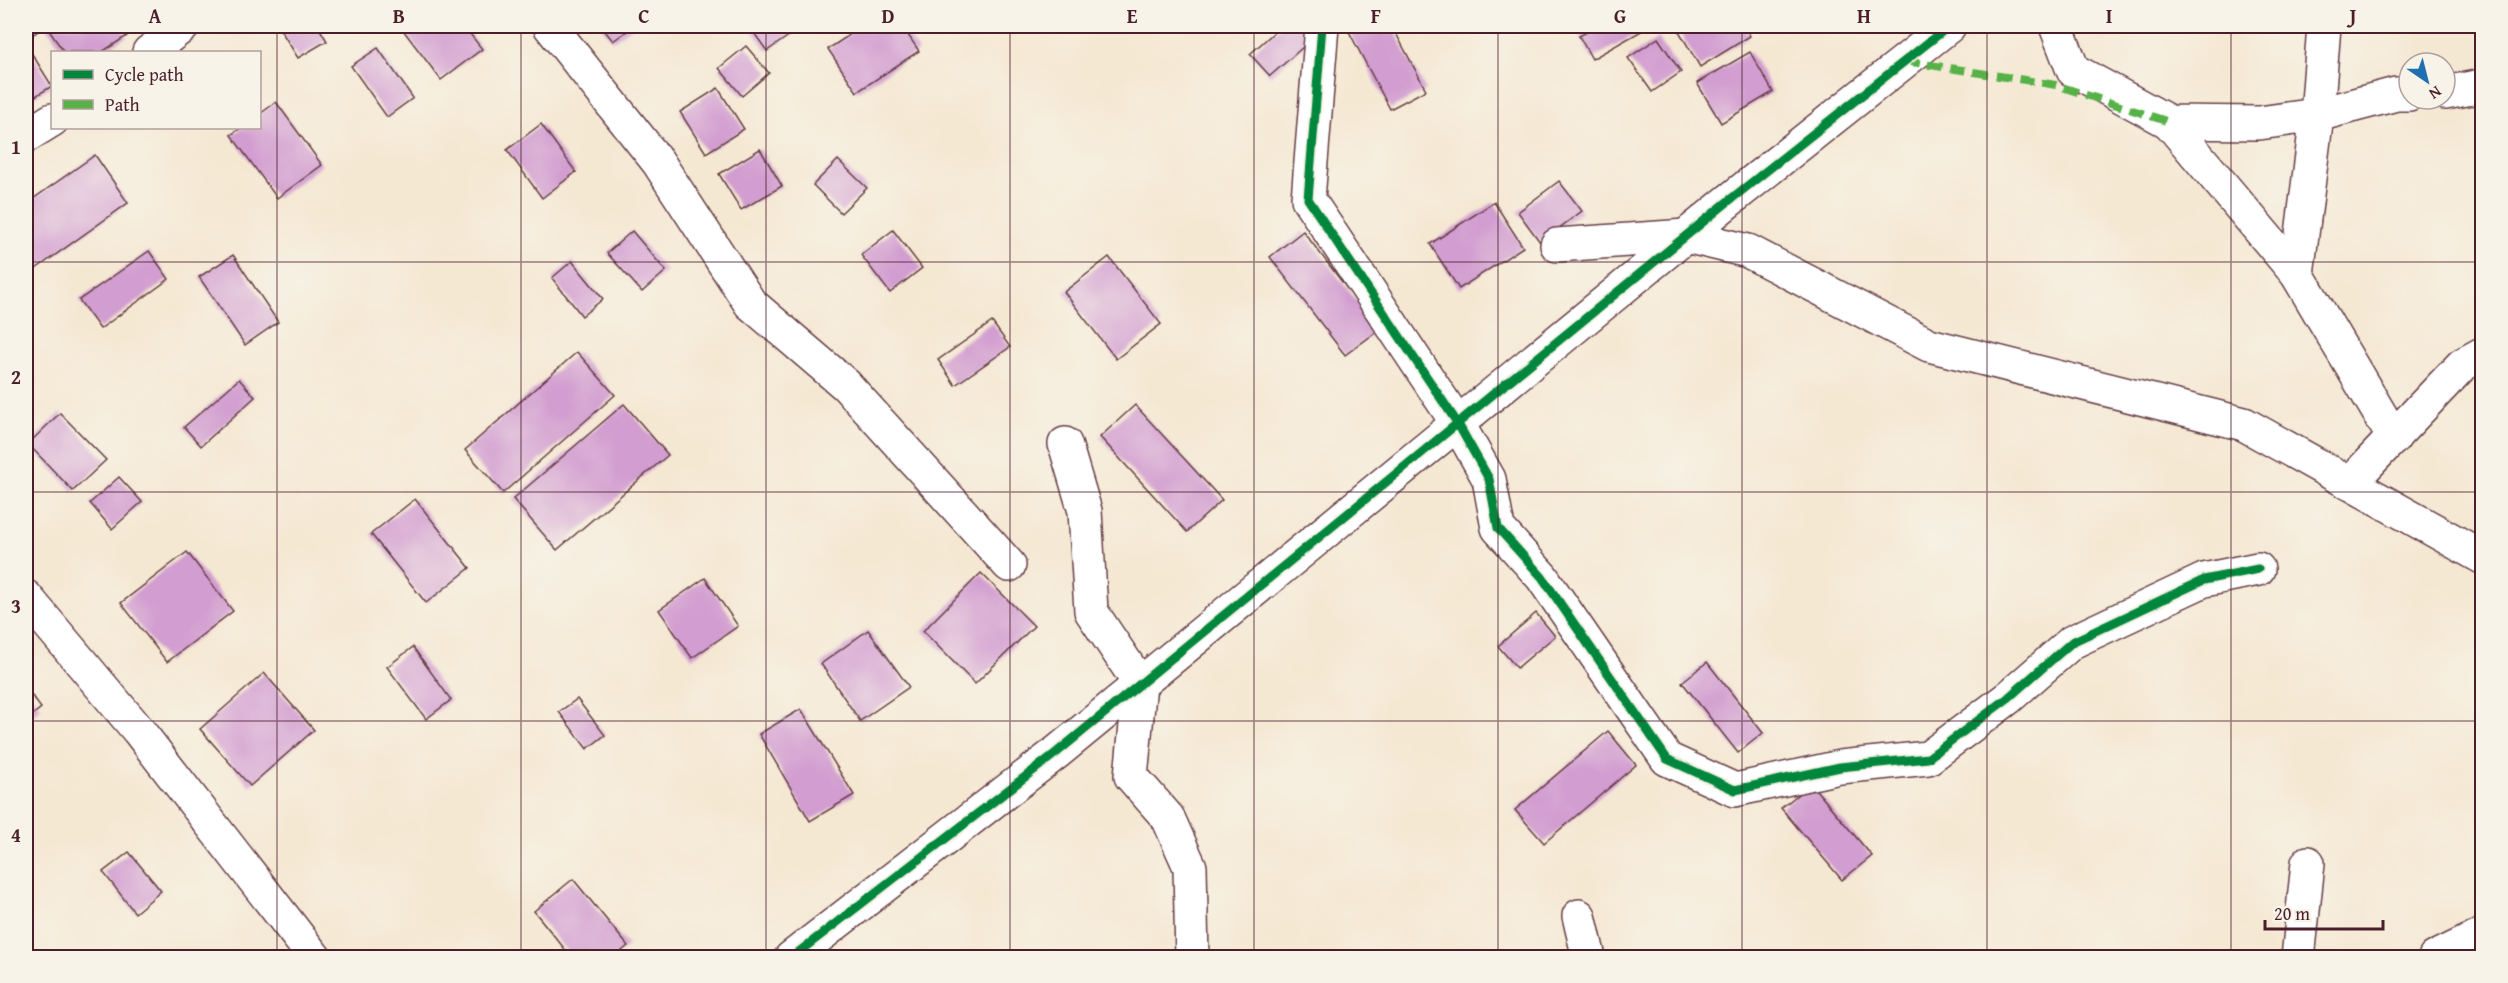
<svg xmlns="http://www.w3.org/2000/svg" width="2508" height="983" viewBox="0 0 2508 983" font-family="'Gentium Book Plus',serif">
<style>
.building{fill:#d29dd0}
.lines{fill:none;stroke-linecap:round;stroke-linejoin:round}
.minor-casing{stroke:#643d44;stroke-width:36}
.minor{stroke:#fff;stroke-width:33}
.quiet{stroke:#57b146;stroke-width:8;stroke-dasharray:15 8;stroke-linecap:butt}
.cycleway-casing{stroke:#f7f3e8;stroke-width:13}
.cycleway{stroke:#00873e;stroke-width:9}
.grid{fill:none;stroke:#4a1f2b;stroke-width:1.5;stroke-opacity:0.55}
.neatline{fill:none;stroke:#4a1f2b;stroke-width:2}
.grid-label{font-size:20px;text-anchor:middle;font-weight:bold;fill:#4a1f2b}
</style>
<rect width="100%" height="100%" fill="#f7f3e8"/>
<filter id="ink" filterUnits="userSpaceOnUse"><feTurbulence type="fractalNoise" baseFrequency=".0167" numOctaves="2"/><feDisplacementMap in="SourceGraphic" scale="12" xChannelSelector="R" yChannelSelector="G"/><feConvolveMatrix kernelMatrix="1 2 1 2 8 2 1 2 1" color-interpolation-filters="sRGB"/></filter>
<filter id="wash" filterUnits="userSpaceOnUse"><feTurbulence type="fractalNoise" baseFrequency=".008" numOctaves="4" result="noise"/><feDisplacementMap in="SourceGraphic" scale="24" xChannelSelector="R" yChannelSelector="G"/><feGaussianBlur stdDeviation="1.35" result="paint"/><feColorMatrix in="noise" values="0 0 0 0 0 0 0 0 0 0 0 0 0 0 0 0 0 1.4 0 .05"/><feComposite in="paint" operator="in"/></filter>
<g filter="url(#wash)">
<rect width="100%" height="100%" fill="#f5e8d3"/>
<g id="blocks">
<g class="building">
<polygon points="26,26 34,26 38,31 26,39"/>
<polygon points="46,26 120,26 127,36 102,52 64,52"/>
<polygon points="278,26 318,26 327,41 298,58"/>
<polygon points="400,26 464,26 482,49 441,80"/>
<polygon points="601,26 634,26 613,41"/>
<polygon points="749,26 803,26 767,51"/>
<polygon points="863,26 902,26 919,51 857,92 828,49"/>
<polygon points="1281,26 1299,26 1311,40 1270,76 1250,54"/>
<polygon points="1346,26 1392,26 1426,90 1390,109"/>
<polygon points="1598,26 1643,26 1645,29 1592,59 1579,36"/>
<polygon points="1676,26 1744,26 1750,36 1700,67"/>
<polygon points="1658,38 1681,72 1652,92 1628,58"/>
<polygon points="746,46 769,73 742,96 719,68"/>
<polygon points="378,48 413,98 387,117 351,66"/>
<polygon points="29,49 52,86 26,102 26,51"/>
<polygon points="1750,52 1773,92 1721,123 1697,83"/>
<polygon points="718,88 744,129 706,153 680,112"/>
<polygon points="276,102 322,165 277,198 231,135 241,128 260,128 260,114"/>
<polygon points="541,124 576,172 542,198 507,150"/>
<polygon points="760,149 782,186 741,210 719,174"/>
<polygon points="95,155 128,203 33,271 26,260 26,204"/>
<polygon points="838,160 867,188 841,213 813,185"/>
<polygon points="1559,181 1582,211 1540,242 1518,212"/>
<polygon points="1494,202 1523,247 1459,289 1430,244"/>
<polygon points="893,230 922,268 890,293 861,255"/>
<polygon points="632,231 666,271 642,292 607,253"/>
<polygon points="1303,231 1379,330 1345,355 1270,257"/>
<polygon points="149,251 169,279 100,329 79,300"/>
<polygon points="233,255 278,322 245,345 199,277"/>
<polygon points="1109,257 1161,324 1116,359 1064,292"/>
<polygon points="572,261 603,299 582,316 552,278"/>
<polygon points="992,322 1010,347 955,385 938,360"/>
<polygon points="577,352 615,395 503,493 465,450"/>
<polygon points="239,379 255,397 201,446 184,427"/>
<polygon points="624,404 668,455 557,550 513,499"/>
<polygon points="1135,405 1222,500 1187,532 1100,437"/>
<polygon points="60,413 106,460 73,491 28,444"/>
<polygon points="119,477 142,502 112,529 90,503"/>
<polygon points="415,499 470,568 426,603 371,534"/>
<polygon points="187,552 233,611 167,662 121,603"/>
<polygon points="981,573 1034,626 975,684 923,631"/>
<polygon points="705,578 738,626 692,658 659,610"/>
<polygon points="1536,613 1555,636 1517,668 1498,646"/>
<polygon points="868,630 909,687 860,721 821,664"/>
<polygon points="413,647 451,700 426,719 387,667"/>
<polygon points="1707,662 1763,733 1738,753 1682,682"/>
<polygon points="264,673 314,730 250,786 200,729"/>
<polygon points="26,688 41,708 26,720"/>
<polygon points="577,699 605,735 587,749 559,712"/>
<polygon points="801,709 854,795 810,821 759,734"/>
<polygon points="1608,731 1636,765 1544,843 1515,810"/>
<polygon points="1811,784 1872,856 1842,880 1781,808"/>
<polygon points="129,852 161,891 135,913 103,872"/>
<polygon points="573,879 628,946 613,958 572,958 534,911"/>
</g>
</g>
</g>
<g filter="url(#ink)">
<use href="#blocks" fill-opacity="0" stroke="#643d44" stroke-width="1.5"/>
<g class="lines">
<g class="minor-casing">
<g id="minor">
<polyline points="550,26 658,162 750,303 846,385 1009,565"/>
<polyline points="1322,26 1308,199 1458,424 1489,479 1498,528 1542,577 1667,759 1735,790 1840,767 1928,758 2008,698 2072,642 2204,580 2258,569"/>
<polyline points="2056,26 2073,70 2169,122 2259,123 2317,115 2396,94 2409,94"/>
<polyline points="149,52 183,26"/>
<polyline points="2445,93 2482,86"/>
<polyline points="2169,122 2297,274 2394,438"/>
<polyline points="26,136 52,120"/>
<polyline points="1557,245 1686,236 1748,251 1929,345 2244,424 2482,557"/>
<polyline points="2297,274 2317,115 2324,26"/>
<polyline points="1065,444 1085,511 1091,611 1140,684 1131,776 1168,818 1190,867 1192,958"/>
<polyline points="2350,483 2462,365 2482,354"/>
<polyline points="26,597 138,730 315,958"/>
<polyline points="1579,916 1589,958"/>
<polyline points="791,958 1056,753 1726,203 1949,26"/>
<polyline points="2298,958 2308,863"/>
<polyline points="2435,958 2482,935"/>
</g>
</g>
<use href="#minor" class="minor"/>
<polyline class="quiet" points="1905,61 2056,85 2169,122"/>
<g class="cycleway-casing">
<g id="cycleway">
<polyline points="1322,26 1308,199 1458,424 1489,479 1498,528 1542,577 1667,759 1735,790 1840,767 1928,758 2008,698 2072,642 2204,580 2258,569"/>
<polyline points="791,958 1056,753 1726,203 1949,26"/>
</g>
</g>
<use href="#cycleway" class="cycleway"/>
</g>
</g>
<path class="grid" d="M277 26V958M521 26V958M766 26V958M1010 26V958M1254 26V958M1498 26V958M1742 26V958M1987 26V958M2231 26V958M26 262H2482M26 492H2482M26 721H2482"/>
<rect width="2508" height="983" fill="none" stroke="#f7f3e8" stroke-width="66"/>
<rect x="51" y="51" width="210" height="78" fill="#f7f3e8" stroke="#b29e9c" stroke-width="1.5"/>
<rect x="63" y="70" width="30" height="9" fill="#00873e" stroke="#b29e9c" stroke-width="1.5"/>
<text x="105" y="81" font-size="18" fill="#4a1f2b">Cycle path</text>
<rect x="63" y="100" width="30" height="9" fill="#57b146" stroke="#b29e9c" stroke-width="1.5"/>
<text x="105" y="111" font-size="18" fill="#4a1f2b">Path</text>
<g transform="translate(2427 81) rotate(145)"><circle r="28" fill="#f7f3e8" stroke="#b29e9c" stroke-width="1.5"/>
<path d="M0-4.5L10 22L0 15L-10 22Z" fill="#1f6fb2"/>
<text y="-9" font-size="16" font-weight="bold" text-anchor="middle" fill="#4a1f2b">N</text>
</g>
<path d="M2265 920v9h118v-9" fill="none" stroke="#4a1f2b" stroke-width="3"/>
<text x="2274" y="920" font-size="18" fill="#4a1f2b" stroke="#f7f3e8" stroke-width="4.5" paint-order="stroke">20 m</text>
<rect x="33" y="33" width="2442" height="917" class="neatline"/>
<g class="grid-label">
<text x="155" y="23">A</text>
<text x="399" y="23">B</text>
<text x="644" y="23">C</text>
<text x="888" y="23">D</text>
<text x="1132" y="23">E</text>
<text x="1376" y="23">F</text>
<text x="1620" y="23">G</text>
<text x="1864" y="23">H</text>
<text x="2109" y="23">I</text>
<text x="2353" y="23">J</text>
<text x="16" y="154">1</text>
<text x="16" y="384">2</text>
<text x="16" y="613">3</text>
<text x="16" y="842">4</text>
</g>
</svg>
